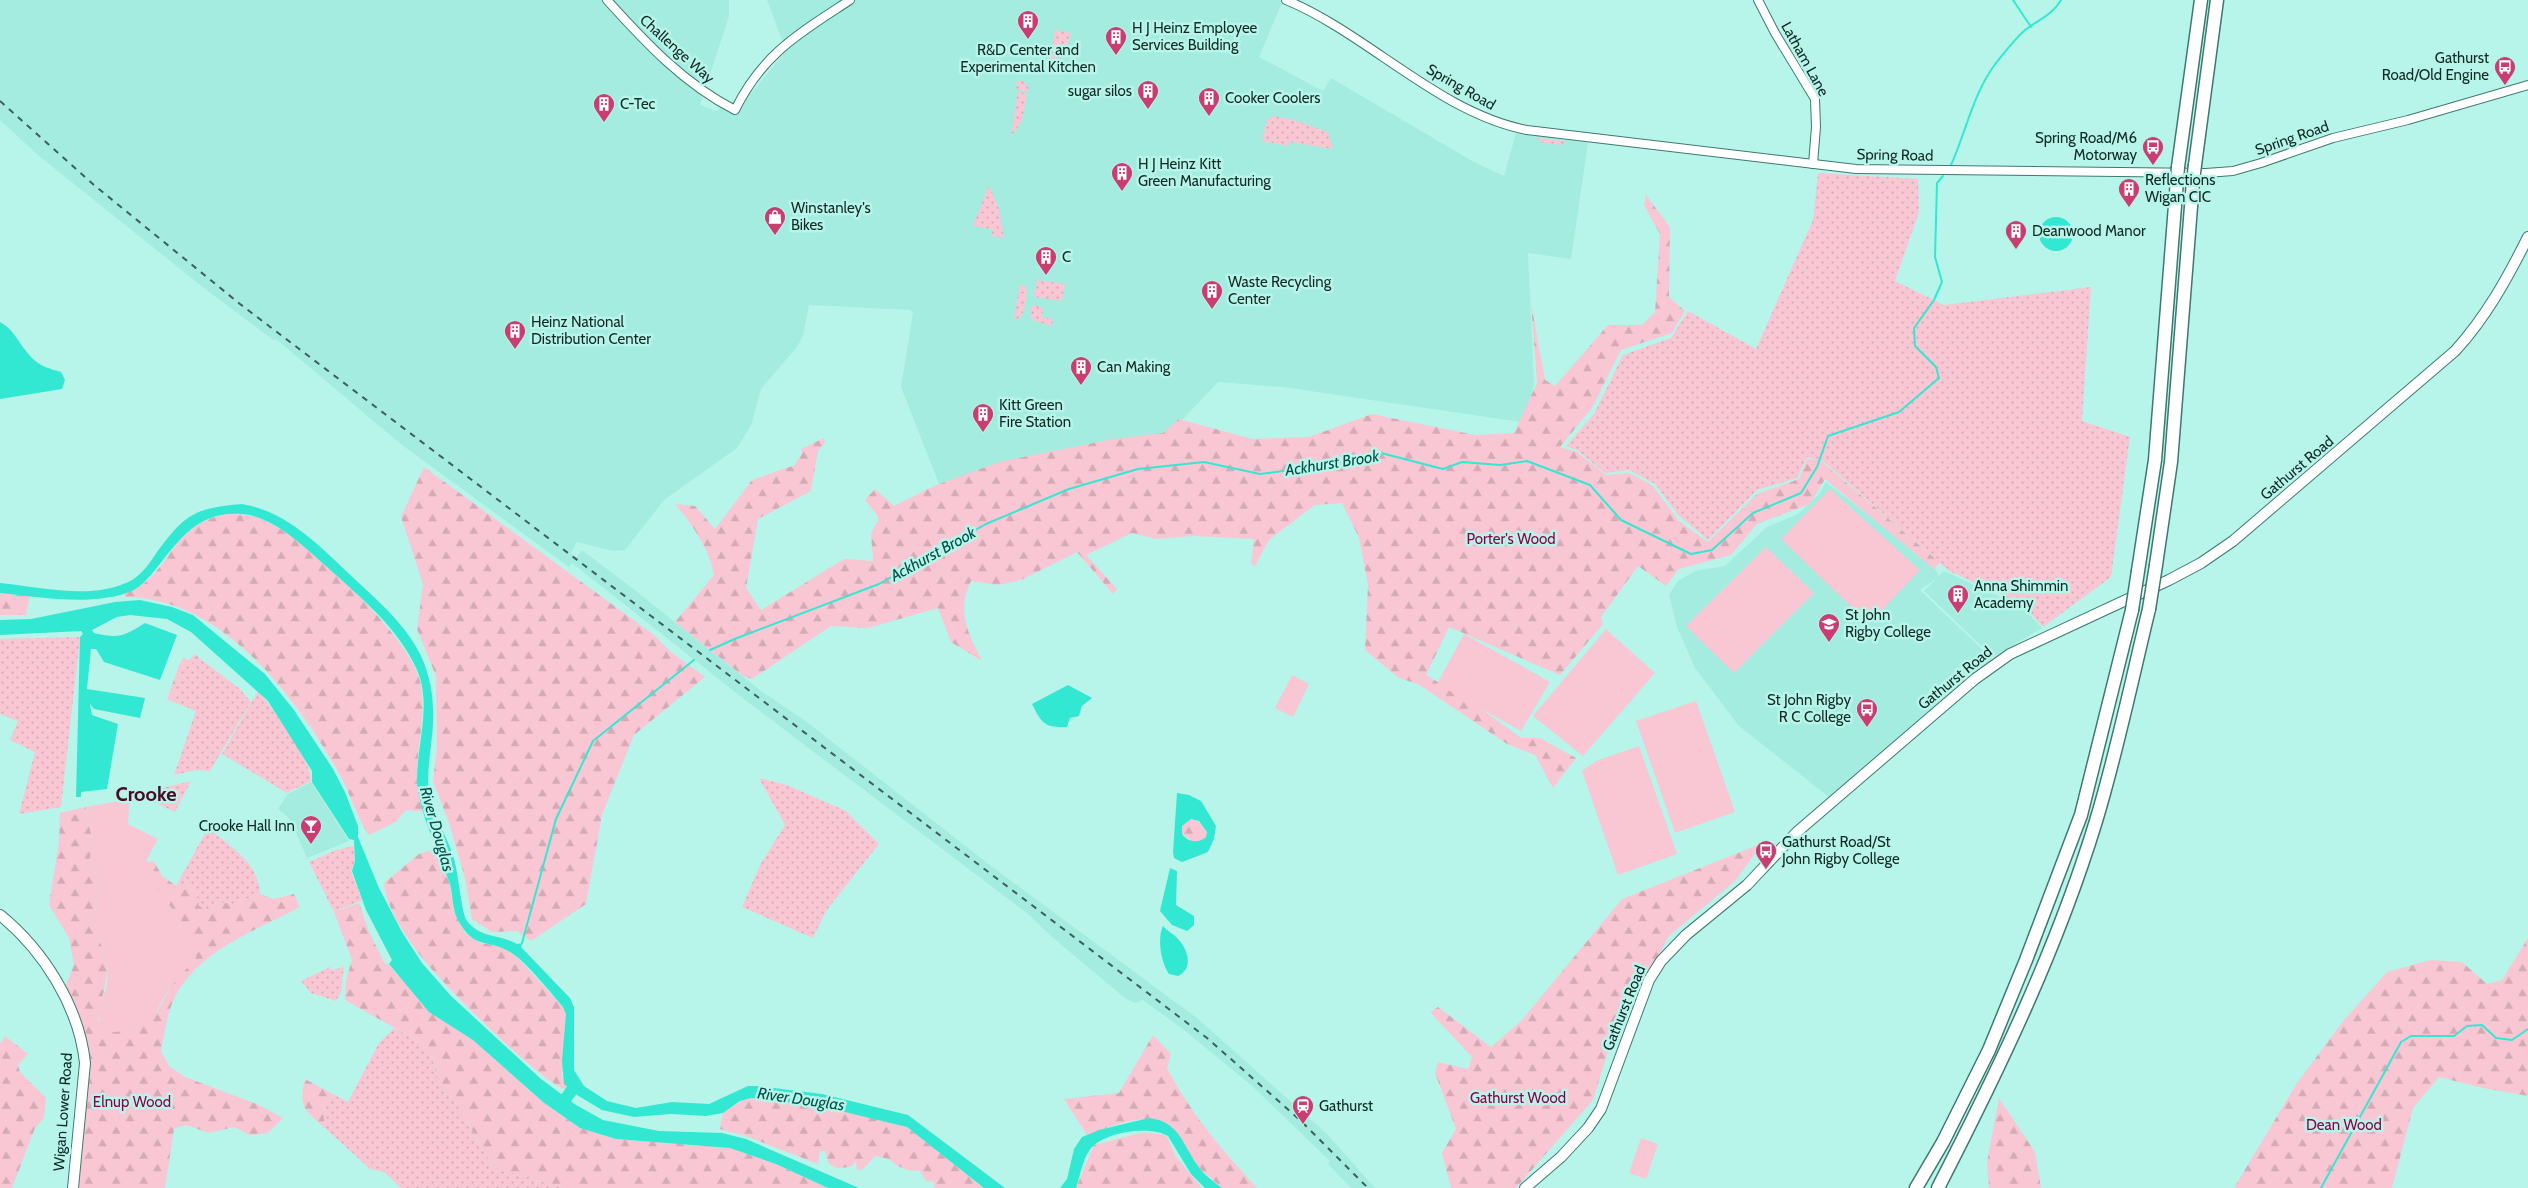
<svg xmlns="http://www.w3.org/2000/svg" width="2528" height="1188" viewBox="0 0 2528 1188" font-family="Cabin,sans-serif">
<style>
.built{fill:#a3ecdf}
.grass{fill:url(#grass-dots)}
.forest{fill:url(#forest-firs)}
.park{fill:#f8c7d3}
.water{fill:#33e8d2;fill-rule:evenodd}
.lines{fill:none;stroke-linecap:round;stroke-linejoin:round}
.stream{stroke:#33e8d2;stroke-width:2}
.river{stroke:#33e8d2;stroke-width:12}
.minor-casing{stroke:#3d7970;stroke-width:10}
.major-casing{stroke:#3d7970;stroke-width:12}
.highway-casing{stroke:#3d7970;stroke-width:15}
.minor{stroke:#fff;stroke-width:8}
.major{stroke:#fff;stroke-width:10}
.highway{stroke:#fff;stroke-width:12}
.rail{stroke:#3d5f5a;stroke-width:2;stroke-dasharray:6 6;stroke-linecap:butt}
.highway-bridge-casing{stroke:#3d7970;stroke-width:15;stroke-linecap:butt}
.highway-bridge{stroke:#fff;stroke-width:12}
.labels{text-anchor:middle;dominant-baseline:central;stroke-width:5;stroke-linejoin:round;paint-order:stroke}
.poi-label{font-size:15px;fill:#112a26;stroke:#b7f5ea;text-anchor:start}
.street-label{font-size:15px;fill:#112a26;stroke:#b7f5ea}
.park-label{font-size:15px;fill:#910046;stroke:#b7f5ea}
.water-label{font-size:16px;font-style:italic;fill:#035048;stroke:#b7f5ea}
.district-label{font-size:20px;font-weight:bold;fill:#4d0925;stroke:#b7f5ea}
</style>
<defs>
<pattern id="grass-dots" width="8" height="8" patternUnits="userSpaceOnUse" patternTransform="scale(1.25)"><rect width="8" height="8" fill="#f8c7d3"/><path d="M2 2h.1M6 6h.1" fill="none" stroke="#d4abb5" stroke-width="1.8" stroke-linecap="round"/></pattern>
<pattern id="forest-firs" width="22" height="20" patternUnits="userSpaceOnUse" patternTransform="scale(1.25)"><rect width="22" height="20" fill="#f8c7d3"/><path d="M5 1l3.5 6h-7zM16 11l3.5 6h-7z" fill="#d4abb5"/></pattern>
</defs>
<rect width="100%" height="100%" fill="#b7f5ea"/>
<g class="built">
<polygon points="0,0 729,0 729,16 700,105 715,111 753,91 786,51 767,0 1283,0 1259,57 1323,91 1331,78 1474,162 1504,176 1516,133 1588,143 1571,259 1528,253 1534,382 1528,423 1283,387 1218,382 1166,437 941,489 901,387 913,313 910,310 809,305 803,336 796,348 761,389 751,425 737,448 664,500 625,550 613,551 577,542 571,553 577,557 582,550 636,591 761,691 803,719 991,866 1197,1018 1327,1134 1375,1188 1351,1188 1328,1164 1330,1161 1251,1085 1184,1030 1143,1000 1135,1003 1126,999 1051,936 1027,913 749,703 572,563 569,567 402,445 276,339 273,340 209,292 39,156 0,120"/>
<polygon points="1826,482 1932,564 1939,576 1944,571 2022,607 2042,628 1993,657 1924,591 1937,578 1920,590 1992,659 1829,797 1739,726 1695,668 1677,627 1669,595 1678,581 1695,571 1725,566 1767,527 1798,514 1819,494"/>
<polygon points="311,782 349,841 307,858 293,826 287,816 278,809 288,794"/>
</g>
<g class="grass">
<polygon points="1055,30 1071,33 1067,47 1062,47 1057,68 1049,67"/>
<polygon points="1018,80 1023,81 1029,88 1028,92 1016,89"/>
<polygon points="1018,91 1027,94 1022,121 1011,137"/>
<polygon points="1274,116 1297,121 1328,132 1333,149 1289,142 1288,146 1262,141 1267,120"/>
<polygon points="1538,138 1564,141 1565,143 1563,145 1540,142"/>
<polygon points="1818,173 1918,179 1919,212 1895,281 1944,305 2091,287 2082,421 2130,437 2111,577 2043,627 2022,604 1949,571 1823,461 1807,457 1797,478 1757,490 1708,540 1678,515 1655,484 1629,470 1605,473 1577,450 1566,446 1594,414 1623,355 1671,338 1688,311 1756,349 1813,220"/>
<polygon points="989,185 999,209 1004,238 991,236 992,229 973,226"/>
<polygon points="1037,280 1065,284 1062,301 1034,297"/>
<path d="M1020 284 1026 287C1028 296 1025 310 1020 318L1014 319Z"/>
<polygon points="1038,305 1043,310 1042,317 1053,319 1052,326 1032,320 1030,310 1032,306"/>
<polygon points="80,637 61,807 19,814 35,752 10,740 18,721 0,714 0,639"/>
<polygon points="198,657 240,689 251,702 210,771 196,770 174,775 196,711 171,701 182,667 186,662 191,664"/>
<path d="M258 691C273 709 311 759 311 781L287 793 222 754Z"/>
<polygon points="759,778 787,785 846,811 879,844 826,911 813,938 742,907 760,865 785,825"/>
<polygon points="191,781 175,812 137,794"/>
<path d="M208 828C229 845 260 864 260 894L233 904 218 902 211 913 199 906 196 892 176 886Z"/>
<polygon points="354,846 355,861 351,871 362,900 334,912 309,862 336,850"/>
<polygon points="330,967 332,970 344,967 341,992 336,1001 311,993 301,981"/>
<polygon points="394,1028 420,1042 433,1060 440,1088 458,1106 493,1167 563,1188 401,1188 384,1172 370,1169 325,1128 323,1111 331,1093 348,1102 379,1043"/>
</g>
<g class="forest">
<path d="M1646 195 1670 227 1669 297 1685 311 1672 333 1621 350 1592 408 1560 447 1577 452 1606 475 1629 473 1652 485 1679 521 1708 542 1757 494 1799 479 1807 459 1820 460 1940 563 1934 569 1825 479 1810 504 1757 524 1731 555 1679 569 1666 586 1638 566 1601 617 1603 624 1560 675 1449 627 1426 675 1475 704 1521 738H1540L1576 758 1553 788 1535 755 1507 744 1418 684 1399 678 1365 650 1368 585 1359 538 1342 503 1315 505 1269 540 1255 566 1251 564 1254 539 1193 536 1156 539 1132 533 1086 555 1117 589 1113 594 1077 552 1021 580 998 585 971 581C956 613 968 632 982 661L951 642 938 608 868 628 831 626 752 679 743 676 675 622 714 575C709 548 692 524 675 504L695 506 715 529 752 480 795 465 802 453 801 449 824 438 825 443 818 451 811 491 758 519 746 588 761 610 844 559 873 561 871 534 879 518 865 500 875 489 894 506 934 486 999 462 1113 439 1163 433 1179 419 1252 439 1309 437 1372 414 1475 435 1514 433 1537 383 1531 303 1545 380 1555 386 1608 325H1642L1655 312 1660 234 1644 205Z"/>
<polygon points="424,467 654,635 671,652 705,677 634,735 602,815 586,904 531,941 517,931 492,932 472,919 465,878 449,823 433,781 437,748 436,676 417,629 423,584 401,517"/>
<path d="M231 514C244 514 256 516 268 522 308 541 410 637 420 681 430 724 406 770 424 812L406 810 396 822 369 835C357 818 351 796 341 777 297 698 223 597 124 597L125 593C171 580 168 520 231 514Z"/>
<polygon points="0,593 30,596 26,615 0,615"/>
<polygon points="195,654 198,657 191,664 186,662 182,667 171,701 167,700 179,665 183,658 189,660"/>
<path d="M86 807 93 844 89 863 100 881 94 920 108 969 98 1021 126 1031 157 1012 196 940 146 876 144 869 149 862 154 861 162 876 178 887 189 883 196 892 199 906 211 913 218 902 233 904 260 894 273 899 294 894 300 907C257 930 201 949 176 995 167 1011 165 1033 161 1051L169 1066 185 1077 259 1105 283 1118 268 1133 250 1135 234 1127 209 1133 186 1125 174 1129 165 1188H76L86 1053 64 990 74 965 69 938 49 905 59 842 60 813Z"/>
<path d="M1191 819C1199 820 1206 828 1207 836L1202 841H1192L1182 834V826Z"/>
<polygon points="1763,843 1735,881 1669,936 1611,1042 1593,1100 1516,1188 1451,1188 1442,1153 1456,1129 1435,1073 1438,1062 1468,1069 1472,1057 1430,1012 1438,1007 1491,1047 1522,1020 1622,899"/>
<path d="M438 848 450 885 454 911 465 933 480 943 500 946 516 956 563 1007 566 1014 562 1076 568 1090C545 1088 442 983 424 960 408 940 386 909 384 883L419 854Z"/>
<polygon points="359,903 369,932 385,964 389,964 397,975 404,979 422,1004 439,1018 473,1040 543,1102 580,1128 616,1139 730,1148 776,1164 828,1188 563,1188 493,1167 458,1106 440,1088 433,1060 420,1042 345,1000 346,980 352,960 334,912"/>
<polygon points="2528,938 2528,1096 2483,1088 2439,1077 2413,1108 2392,1188 2234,1188 2297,1083 2344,1020 2387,972 2431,960 2462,962 2487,984 2502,980"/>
<path d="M1153 1035 1171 1054 1167 1068C1191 1114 1222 1150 1257 1188H1222L1200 1169 1169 1124C1143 1112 1113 1126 1087 1135L1064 1099 1119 1093Z"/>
<polygon points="5,1036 28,1054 18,1065 20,1072 46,1098 44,1118 35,1128 12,1188 0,1188 0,1044"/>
<path d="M305 1079 331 1093 323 1111 325 1128C305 1111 298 1107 305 1079Z"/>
<polygon points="746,1098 766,1099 820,1106 896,1123 907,1127 984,1188 934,1188 935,1182 926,1181 920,1171 907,1170 896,1165 889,1159 875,1156 863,1169 857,1170 856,1161 851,1167 838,1168 829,1164 825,1151 820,1151 818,1164 746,1136 720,1129 723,1113"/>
<polygon points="1999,1098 2035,1152 2041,1188 1989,1188 1987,1162"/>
<polygon points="1144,1132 1166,1135 1176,1157 1202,1188 1076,1188 1094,1145"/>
</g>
<g class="park">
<polygon points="1830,489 1920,570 1869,624 1781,539"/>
<polygon points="1766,547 1814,593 1734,673 1686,626"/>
<polygon points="1606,629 1655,673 1583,756 1533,716"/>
<polygon points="1464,634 1550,682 1521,731 1437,684"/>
<polygon points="1292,675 1309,684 1293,717 1275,708"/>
<polygon points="1696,701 1735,812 1675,833 1636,721"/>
<polygon points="1639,746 1677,854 1618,875 1582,771 1596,761"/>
<polygon points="130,799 128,824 158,839 146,861 149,862 145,873 196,940 196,958 168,990 154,1016 126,1031 101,1033 99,1012 107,984 108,969 94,920 100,881 89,863 93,844 86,807"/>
<polygon points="1641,1138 1658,1144 1646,1179 1629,1173"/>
</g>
<g class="water">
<circle cx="2056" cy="234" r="17"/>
<path d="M0 322C15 330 20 346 32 358 40 366 50 369 61 372L65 380 62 389 0 399Z"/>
<path d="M242 504C284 511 315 541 345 570 396 618 437 648 433 724 432 746 426 770 429 792 432 816 448 836 454 859 458 871 462 916 467 921 481 939 500 934 517 944L523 943 521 947 570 998 574 1007V1070L584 1086 607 1101 636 1108 672 1102 709 1104 748 1086H759L822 1094 908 1115 1005 1188H984L907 1127 820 1106 751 1098 740 1101 723 1113 706 1116 671 1114 634 1117 602 1110 577 1095 564 1084 562 1061 566 1014 563 1007C552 994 526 962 513 954 489 937 475 952 458 920 452 909 453 895 450 884 440 854 417 809 417 779 417 745 432 703 417 670 398 627 361 598 327 567 303 546 276 518 243 514 198 510 180 539 155 570 148 578 142 586 132 591 92 607 41 597 0 593V583C41 587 94 601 132 580 143 573 150 563 157 552 185 514 195 508 242 504Z"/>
<path d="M140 600 172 607 193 615 265 674 294 710 333 769 345 792 358 826V837L379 888 402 932 422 963 451 996 541 1079 576 1105 603 1120 659 1131 722 1133 746 1139 859 1188H828L776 1164 730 1148 616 1139 580 1128 543 1102 473 1040 429 1012 389 964 392 960 366 910 352 871 355 861 354 840 349 839 312 782V771L268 701 191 632 167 619 130 615 117 617 92 630 94 633C119 639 124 636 145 623L177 635 160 680 104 662 96 649H91L87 689 145 698 140 718 94 709 90 704 92 715 118 724 107 789 81 792V797H76L80 637 83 634 81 631 0 635V620L31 619 115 602Z"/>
<path d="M1068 685 1092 698 1082 706 1079 716 1070 718 1067 727C1045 728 1042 724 1032 704Z"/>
<path d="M1177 793 1189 795 1201 801 1216 826 1214 839 1208 852 1182 862 1174 858 1173 852ZM1191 819 1199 821 1207 832 1206 837C1198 844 1188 842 1182 834V826Z"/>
<polygon points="1170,868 1177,871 1176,905 1194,916 1194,925 1187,931 1172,925 1160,911"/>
<path d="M1163 926C1167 931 1174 934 1178 939 1188 949 1194 969 1178 976L1169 974C1161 962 1157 939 1163 926Z"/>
<path d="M1149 1118C1181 1122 1182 1145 1198 1166 1204 1175 1213 1181 1222 1188H1205L1191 1174 1168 1136C1149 1125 1101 1132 1089 1151 1082 1161 1080 1177 1076 1188H1060L1067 1179 1074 1149 1082 1137 1099 1130Z"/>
</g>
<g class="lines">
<g class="stream">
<polyline points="2013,0 2031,27"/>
<path d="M1951 165C1966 132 1973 93 1996 63 2004 53 2014 40 2024 31 2037 20 2052 16 2061 0"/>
<polyline points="710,650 737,638 879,584 986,524 1069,489 1138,469 1204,462 1260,474 1321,466 1381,453 1443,469 1462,462 1500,465 1527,461 1590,485 1621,520 1691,554 1712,550 1753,513 1801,493 1817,467 1828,436 1899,412 1939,378 1936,367 1915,346 1914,328 1934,300 1942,282 1935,257 1937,183 1943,176"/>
<polyline points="522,943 556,819 593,741 694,660"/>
<polyline points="2321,1188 2401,1042 2411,1036 2454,1036 2467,1026 2482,1025 2496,1038 2512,1040 2528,1029"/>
</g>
<polyline class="river" points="561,1105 575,1086"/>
<g class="minor-casing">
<g id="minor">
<path d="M607 0C645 42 684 84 735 110 763 53 800 33 850 0"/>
<path d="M1286 0C1368 34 1439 113 1527 130L1856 169 2206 173 2233 171 2261 163 2333 138 2408 120 2528 85"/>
<polyline points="1758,0 1775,33 1815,99 1816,127 1813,164"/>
</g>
</g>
<g class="major-casing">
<g id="major">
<path d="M0 915C43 950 79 1006 85 1063L73 1188"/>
<path d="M1525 1188 1561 1157 1588 1128 1601 1109 1649 980 1661 961 1686 935 1747 885 1797 832 1975 679 2010 654 2169 580 2201 563 2233 541 2455 351C2486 317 2507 279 2528 237"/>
</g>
</g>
<g class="highway-casing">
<g id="highway">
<polyline points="2195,165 2217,0"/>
<polyline points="2178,167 2201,0"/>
<polyline points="2156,565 2171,462 2193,181"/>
<polyline points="2138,571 2155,460 2177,180"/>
<polyline points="1916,1188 1943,1142 1989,1050 2026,960 2081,815 2132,610"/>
<path d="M1938 1188C1999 1069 2057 949 2096 821 2117 752 2132 679 2149 609"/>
</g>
</g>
<use href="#minor" class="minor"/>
<use href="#major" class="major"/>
<use href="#highway" class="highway"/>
<polyline class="rail" points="0,101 94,185 240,304 1207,1038 1300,1120 1368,1188"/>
<g class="highway-bridge-casing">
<g id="highway-bridge">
<polyline points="2177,180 2178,167"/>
<polyline points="2193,181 2195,165"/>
<polyline points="2149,609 2156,565"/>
<polyline points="2132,610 2138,571"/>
</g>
</g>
<use href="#highway-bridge" class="highway-bridge"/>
</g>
<defs>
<g id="building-pin" transform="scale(1.125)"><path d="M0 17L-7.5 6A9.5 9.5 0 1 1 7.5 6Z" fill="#c93d70" stroke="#b7f5ea"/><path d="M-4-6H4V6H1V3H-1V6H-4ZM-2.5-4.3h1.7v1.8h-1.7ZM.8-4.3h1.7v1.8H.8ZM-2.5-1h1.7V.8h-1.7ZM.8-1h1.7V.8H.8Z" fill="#fff"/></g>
<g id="bus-pin" transform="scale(1.125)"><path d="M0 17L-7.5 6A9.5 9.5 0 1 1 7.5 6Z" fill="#c93d70" stroke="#b7f5ea"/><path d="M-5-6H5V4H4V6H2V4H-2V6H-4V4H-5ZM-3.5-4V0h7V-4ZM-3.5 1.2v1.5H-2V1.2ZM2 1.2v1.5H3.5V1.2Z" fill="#fff"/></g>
<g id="shop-pin" transform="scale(1.125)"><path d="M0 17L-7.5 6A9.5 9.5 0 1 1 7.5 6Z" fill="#c93d70" stroke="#b7f5ea"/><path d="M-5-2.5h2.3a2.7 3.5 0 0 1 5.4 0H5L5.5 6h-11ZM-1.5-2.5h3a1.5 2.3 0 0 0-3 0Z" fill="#fff"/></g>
<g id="university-pin" transform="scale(1.125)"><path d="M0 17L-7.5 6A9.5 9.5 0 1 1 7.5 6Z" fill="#c93d70" stroke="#b7f5ea"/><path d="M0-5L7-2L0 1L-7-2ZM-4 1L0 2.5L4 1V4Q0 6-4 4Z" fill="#fff"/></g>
<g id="bar-pin" transform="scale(1.125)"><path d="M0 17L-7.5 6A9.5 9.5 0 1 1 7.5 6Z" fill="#c93d70" stroke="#b7f5ea"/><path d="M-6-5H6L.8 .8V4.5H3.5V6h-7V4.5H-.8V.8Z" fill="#fff"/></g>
<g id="station-pin" transform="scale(1.125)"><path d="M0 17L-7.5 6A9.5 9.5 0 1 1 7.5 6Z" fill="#c93d70" stroke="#b7f5ea"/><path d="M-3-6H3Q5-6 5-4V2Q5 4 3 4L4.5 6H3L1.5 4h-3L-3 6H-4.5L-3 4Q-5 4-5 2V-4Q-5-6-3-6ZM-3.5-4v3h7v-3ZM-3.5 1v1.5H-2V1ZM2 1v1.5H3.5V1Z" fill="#fff"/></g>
</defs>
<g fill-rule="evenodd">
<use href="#building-pin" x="1028" y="21"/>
<use href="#building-pin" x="1116" y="37"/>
<use href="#bus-pin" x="2505" y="67"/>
<use href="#building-pin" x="1148" y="91"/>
<use href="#building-pin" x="1209" y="98"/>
<use href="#building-pin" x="604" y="104"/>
<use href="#bus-pin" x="2153" y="147"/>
<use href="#building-pin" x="1122" y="173"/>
<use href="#building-pin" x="2129" y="189"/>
<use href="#shop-pin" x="775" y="217"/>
<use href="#building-pin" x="2016" y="231"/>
<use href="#building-pin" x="1046" y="257"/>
<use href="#building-pin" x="1212" y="291"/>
<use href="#building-pin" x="515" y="331"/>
<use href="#building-pin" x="1081" y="367"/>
<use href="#building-pin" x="983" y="414"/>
<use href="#building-pin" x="1958" y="595"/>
<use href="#university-pin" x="1829" y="624"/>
<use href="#bus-pin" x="1867" y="709"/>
<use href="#bar-pin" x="311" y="826"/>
<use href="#bus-pin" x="1766" y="851"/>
<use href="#station-pin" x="1303" y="1106"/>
</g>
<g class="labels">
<g class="poi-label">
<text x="1132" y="28">H J Heinz Employee<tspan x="1132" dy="17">Services Building</tspan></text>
<text x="1028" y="50" text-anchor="middle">R&amp;D Center and<tspan x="1028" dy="17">Experimental Kitchen</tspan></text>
<text x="2489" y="58" text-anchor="end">Gathurst<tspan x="2489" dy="17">Road/Old Engine</tspan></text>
<text x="1132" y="91" text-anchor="end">sugar silos</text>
<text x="1225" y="98">Cooker Coolers</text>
<text x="620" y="104">C-Tec</text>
<text x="2137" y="138" text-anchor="end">Spring Road/M6<tspan x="2137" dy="17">Motorway</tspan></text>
<text x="1138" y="164">H J Heinz Kitt<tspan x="1138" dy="17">Green Manufacturing</tspan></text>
<text x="2145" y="180">Reflections<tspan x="2145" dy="17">Wigan CIC</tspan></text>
<text x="791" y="208">Winstanley's<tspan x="791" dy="17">Bikes</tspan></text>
<text x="2032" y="231">Deanwood Manor</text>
<text x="1062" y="257">C</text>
<text x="1228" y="282">Waste Recycling<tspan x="1228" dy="17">Center</tspan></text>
<text x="531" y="322">Heinz National<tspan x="531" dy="17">Distribution Center</tspan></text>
<text x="1097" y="367">Can Making</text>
<text x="999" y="405">Kitt Green<tspan x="999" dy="17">Fire Station</tspan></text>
<text x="1974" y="586">Anna Shimmin<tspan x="1974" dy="17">Academy</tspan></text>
<text x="1845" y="615">St John<tspan x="1845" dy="17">Rigby College</tspan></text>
<text x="1851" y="700" text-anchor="end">St John Rigby<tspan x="1851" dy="17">R C College</tspan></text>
<text x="295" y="826" text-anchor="end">Crooke Hall Inn</text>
<text x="1782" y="842">Gathurst Road/St<tspan x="1782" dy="17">John Rigby College</tspan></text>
<text x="1319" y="1106">Gathurst</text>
</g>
<g class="street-label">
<text transform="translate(677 49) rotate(42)">Challenge Way</text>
<text transform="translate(1805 59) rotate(61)">Latham Lane</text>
<text transform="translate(1461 87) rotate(30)">Spring Road</text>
<text transform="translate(2292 138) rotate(-19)">Spring Road</text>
<text transform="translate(1895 155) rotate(1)">Spring Road</text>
<text transform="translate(2297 468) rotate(-40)">Gathurst Road</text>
<text transform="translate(1955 678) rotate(-39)">Gathurst Road</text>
<text transform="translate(1624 1008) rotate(-68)">Gathurst Road</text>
<text transform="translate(63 1112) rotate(-86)">Wigan Lower Road</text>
</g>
<g class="park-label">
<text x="1511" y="539">Porter's Wood</text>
<text x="1518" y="1098">Gathurst Wood</text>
<text x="132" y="1102">Elnup Wood</text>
<text x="2344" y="1125">Dean Wood</text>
</g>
<g class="water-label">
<text transform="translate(1332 463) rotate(-9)">Ackhurst Brook</text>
<text transform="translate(933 554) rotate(-29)">Ackhurst Brook</text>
<text transform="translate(437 829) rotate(74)">River Douglas</text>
<text transform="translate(801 1099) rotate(8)">River Douglas</text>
</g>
<g class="district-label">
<text x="146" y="794">Crooke</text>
</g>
</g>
</svg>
